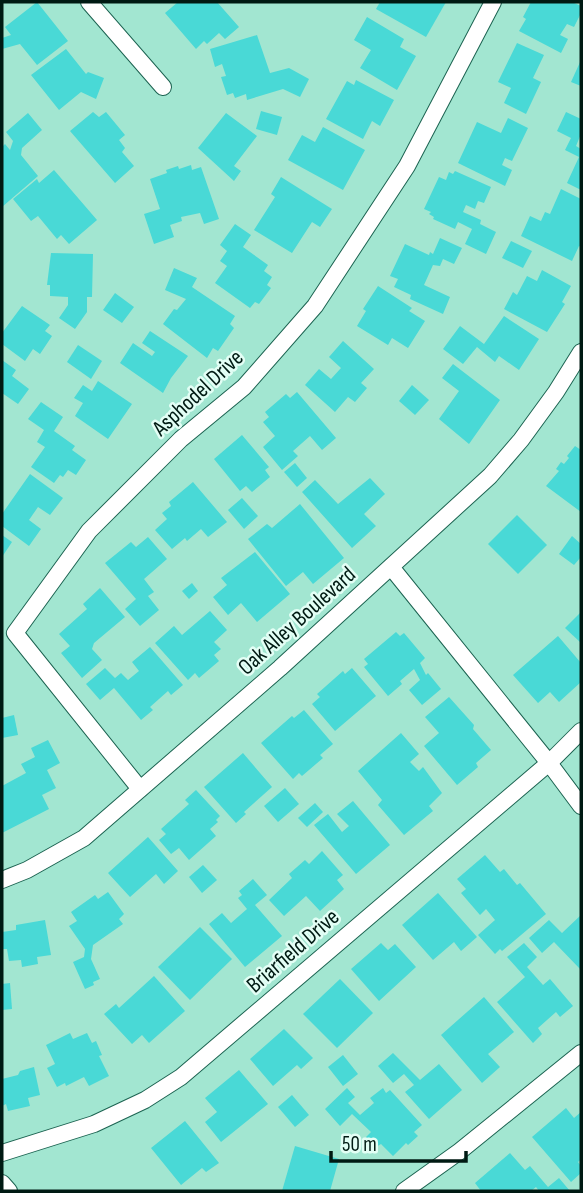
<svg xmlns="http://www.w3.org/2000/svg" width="583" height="1193" viewBox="0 0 583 1193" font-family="'Sofia Sans Condensed',sans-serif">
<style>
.building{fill:#49d9d6}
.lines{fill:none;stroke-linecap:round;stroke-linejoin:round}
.street-casing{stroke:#1c6351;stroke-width:18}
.street{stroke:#fff;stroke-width:16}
.labels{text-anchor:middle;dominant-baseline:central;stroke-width:5;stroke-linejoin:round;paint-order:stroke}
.street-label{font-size:23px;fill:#001a13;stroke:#e3fef5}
</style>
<rect width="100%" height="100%" fill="#a2e6d1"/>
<g class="building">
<polygon points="37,2 68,41 37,65 20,44 2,49 2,38 11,35 5,27"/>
<polygon points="178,2 217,2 239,27 225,39 219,33 207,44 204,41 196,49 165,13"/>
<polygon points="380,2 446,2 426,37 376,9"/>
<polygon points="531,2 572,2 581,6 581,13 574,27 567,24 560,35 568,39 561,53 519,31 526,19 523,17"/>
<polygon points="367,17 404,39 400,47 416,56 397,90 360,68 371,50 354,40"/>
<polygon points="257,35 270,73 289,68 309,79 300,97 283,89 247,100 246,94 235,98 233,93 227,95 221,77 226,76 222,64 215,67 210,49"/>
<polygon points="517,43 544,55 533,78 541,82 526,114 504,103 511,88 498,82"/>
<polygon points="66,49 86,74 88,72 104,78 96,99 81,92 59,110 31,75"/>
<polygon points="581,60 581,86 571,82"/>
<polygon points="356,80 394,100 380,126 372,121 363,139 326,119 347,81 354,85"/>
<polygon points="261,111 282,117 277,135 256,129"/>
<polygon points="93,112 99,117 106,112 125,135 119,140 125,148 122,152 134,166 115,183 70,131"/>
<polygon points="566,112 581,119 581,134 576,146 581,149 581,190 567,183 579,157 565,150 571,138 557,131"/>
<polygon points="28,113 42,130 22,148 21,155 38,176 2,207 2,147 5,144 10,150 13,141 6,132"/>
<polygon points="226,113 257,136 234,166 241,171 234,181 198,148"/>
<polygon points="508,118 528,128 512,161 505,158 502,165 512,170 505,186 458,163 477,122 501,133"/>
<polygon points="323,127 365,150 343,190 288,160 302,135 315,142"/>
<polygon points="191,165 192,170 201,167 219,219 204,224 200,213 181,217 182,221 170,225 174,237 154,244 144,214 160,209 150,179 167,173 166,170 178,166 179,169"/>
<polygon points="54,170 97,220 69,244 61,235 57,239 38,216 31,221 13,199 37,179 39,183"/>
<polygon points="455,171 491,187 484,203 478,201 475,209 466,205 463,212 481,220 480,224 496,232 486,254 465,244 472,229 458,222 455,229 433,219 434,217 429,214 431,212 424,209 439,177 446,180 449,172 453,174"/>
<polygon points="281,177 332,209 320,227 312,222 292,253 254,230 275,197 271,194"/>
<polygon points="561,189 581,199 581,247 579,246 572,261 521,236 530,216 541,221 545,212 550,214"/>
<polygon points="235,224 251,235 243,247 268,265 264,271 272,277 267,285 271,288 259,304 255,302 250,308 215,283 227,266 220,261 227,251 220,245"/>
<polygon points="440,238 462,248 454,264 443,259 440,266 433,265 424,285 450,297 443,314 410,299 411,295 394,287 398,279 390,276 405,244 429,255 430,252 433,254"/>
<polygon points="511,241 532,251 523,268 502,258"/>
<polygon points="51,253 93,254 92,297 87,297 87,312 75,329 59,318 68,305 68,297 50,296 50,285 47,285"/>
<polygon points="174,268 197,278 192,287 235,316 230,324 234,328 218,351 213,348 207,358 163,324 174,309 177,310 186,299 165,290"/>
<polygon points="542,270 571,286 562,302 565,304 547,332 504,309 513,292 517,295 527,276 537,281"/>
<polygon points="378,286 412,308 409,311 425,321 408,348 392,338 388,345 357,326 366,311 363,309"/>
<polygon points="115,293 134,307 122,323 103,310"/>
<polygon points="22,306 50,325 45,331 52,336 40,354 33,349 25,361 2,344 2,333"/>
<polygon points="504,316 539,339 519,370 499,356 495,362 477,347 463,364 443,349 460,326 484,344"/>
<polygon points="150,331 188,356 171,378 163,393 120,363 133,343 152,356 155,352 142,343"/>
<polygon points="343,341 374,369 361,383 367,388 355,402 348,397 335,412 305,385 319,369 331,379 341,368 329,357"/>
<polygon points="78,345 102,361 91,379 67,362"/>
<polygon points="2,360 16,370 12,376 29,389 18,404 2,393"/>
<polygon points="453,364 500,400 469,444 439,419 459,391 442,378"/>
<polygon points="98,381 132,404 108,439 75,416 83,403 74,398 83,385 92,391"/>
<polygon points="412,385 429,400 415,415 399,401"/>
<polygon points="297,392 336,438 322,450 310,436 293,451 298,456 282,470 263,447 275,436 263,422 269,417 265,412 286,394 290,398"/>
<polygon points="41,402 63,417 54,431 75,446 72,450 86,460 76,475 68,470 63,477 60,475 54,483 31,467 45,447 37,442 44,430 28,419"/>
<polygon points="242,435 269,467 265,470 270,477 252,492 246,486 240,491 214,459"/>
<polygon points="575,446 581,450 581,512 546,486 559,471 556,469 561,462 564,464 569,458 567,456"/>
<polygon points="295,463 307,478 297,487 284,472"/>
<polygon points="30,474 63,498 50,515 38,507 29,520 41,529 29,546 2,526 2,514"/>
<polygon points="370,478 385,494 364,514 376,526 352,548 302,492 315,480 338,504"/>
<polygon points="193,482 227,522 208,537 201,529 187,541 185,538 172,549 155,530 167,519 162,513 171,506 169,502"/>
<polygon points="242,498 258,516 244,529 228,510"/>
<polygon points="300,504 344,558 313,584 303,572 286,586 248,539 267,524 272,528"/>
<polygon points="517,515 547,545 518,574 488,544"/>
<polygon points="2,535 12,542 2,557"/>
<polygon points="572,536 581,544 581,557 574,565 559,554"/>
<polygon points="148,537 167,559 144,579 154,592 148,596 159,610 140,626 125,609 136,599 105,563 131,542 136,547"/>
<polygon points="255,552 290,594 257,622 241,603 228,615 213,597 227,585 221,578"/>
<polygon points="192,583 198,591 189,599 182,591"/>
<polygon points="100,588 125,617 94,643 92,649 102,660 82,678 61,653 70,646 59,634 87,609 83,604"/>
<polygon points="210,611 227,630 214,642 221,649 214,655 219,661 199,678 195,673 188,680 155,643 174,626 182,635"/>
<polygon points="581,612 581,643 565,628"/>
<polygon points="396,632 400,636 404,633 425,658 420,663 426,675 428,673 441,689 422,705 409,690 420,680 414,669 400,681 402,684 388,696 364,667 368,664 364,659"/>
<polygon points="558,636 581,663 581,682 559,702 550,692 538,703 513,675"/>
<polygon points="150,647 183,685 171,695 168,691 150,707 153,710 141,720 114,688 100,700 86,684 105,668 115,678 121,673 128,680 139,671 132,662"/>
<polygon points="352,668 376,696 335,731 312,704 320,697 317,694 343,671 345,674"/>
<polygon points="449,697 474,725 473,729 491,750 476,763 478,767 457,785 424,746 439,733 425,717"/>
<polygon points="304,710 333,744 320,755 323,758 302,776 299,773 293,779 261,743 292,716 294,718"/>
<polygon points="14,715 18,735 2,738 2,718"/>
<polygon points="401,733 419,754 410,762 419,771 423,767 442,793 429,806 433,811 404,835 378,805 382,800 358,771"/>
<polygon points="48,740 60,763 47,770 56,788 42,795 49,809 2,833 2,786 26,773 21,764 35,757 31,748"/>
<polygon points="243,753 272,787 244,812 246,814 236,823 204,787"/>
<polygon points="285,788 299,804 278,822 264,806"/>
<polygon points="196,790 220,816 216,820 218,822 210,829 216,836 189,860 179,848 171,854 159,840 166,834 161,829 189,804 185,800"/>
<polygon points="353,801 390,845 356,874 314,825 328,814 342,832 349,826 337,814"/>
<polygon points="315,803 323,812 307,827 298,818"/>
<polygon points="148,837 178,871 164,884 156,874 130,897 108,873"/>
<polygon points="322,851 343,875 337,880 344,889 320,911 306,896 284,916 269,900 292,878 289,874 305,860 309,864"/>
<polygon points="485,855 500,872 504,869 517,885 520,883 546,914 502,951 500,949 495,954 478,935 495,920 486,909 480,915 461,893 466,889 457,879"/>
<polygon points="203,865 217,880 202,893 189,877"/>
<polygon points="253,879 267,895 255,905 282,936 245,967 209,924 222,913 231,923 247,909 238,898 242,895 239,891"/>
<polygon points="108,892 124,914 119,919 123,924 93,945 91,959 100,979 93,982 94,985 85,989 73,962 84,957 85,949 69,926 77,921 71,912 95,895 98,899"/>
<polygon points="438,893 477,937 461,951 454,942 433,960 402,925"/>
<polygon points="581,915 581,970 554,942 542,953 529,938 549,920 562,933"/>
<polygon points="45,920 51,955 37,957 38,964 22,967 21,960 9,961 7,949 3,949 2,932 16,930 16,925"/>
<polygon points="200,927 232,959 190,1000 158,967"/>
<polygon points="381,943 388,950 395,944 416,967 379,1001 351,969"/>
<polygon points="524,943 537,957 527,967 543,985 550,979 573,1006 560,1017 556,1012 538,1028 542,1034 533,1043 497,1002 525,977 507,957"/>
<polygon points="154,976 185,1011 149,1043 142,1035 132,1044 104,1014 116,1004 119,1008"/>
<polygon points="340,979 373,1013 337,1048 303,1014"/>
<polygon points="10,983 12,1009 2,1010 2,984"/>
<polygon points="484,997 514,1032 488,1054 500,1067 482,1083 441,1035"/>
<polygon points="284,1029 313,1058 301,1069 297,1065 273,1086 250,1059"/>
<polygon points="70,1033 73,1039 87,1033 92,1043 96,1041 102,1055 99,1056 109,1076 89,1086 84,1077 66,1086 65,1083 57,1087 47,1068 55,1064 46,1045"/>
<polygon points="393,1053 420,1080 439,1064 462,1090 429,1119 405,1092 414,1085 404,1074 393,1083 378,1066"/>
<polygon points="343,1055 358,1074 343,1086 328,1067"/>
<polygon points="34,1067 40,1095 28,1098 30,1106 8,1111 6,1104 2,1106 2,1079 18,1075 20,1071"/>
<polygon points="239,1070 268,1104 221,1142 205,1122 217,1112 205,1098"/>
<polygon points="347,1088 355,1097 348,1103 360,1115 374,1103 370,1098 383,1088 386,1093 390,1090 422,1125 414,1132 418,1136 408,1145 406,1143 393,1156 381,1144 376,1147 366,1137 371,1132 352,1114 340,1126 325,1109"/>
<polygon points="292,1095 309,1115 295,1127 278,1107"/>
<polygon points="566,1108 574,1118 581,1112 581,1159 578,1162 581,1166 581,1173 571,1182 532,1137"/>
<polygon points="185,1121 219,1163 206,1172 202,1168 181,1185 151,1148"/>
<polygon points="295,1146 339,1159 330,1191 282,1191"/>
<polygon points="510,1153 525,1170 530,1166 548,1187 559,1178 570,1191 539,1191 536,1187 531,1191 481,1191 475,1183"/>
</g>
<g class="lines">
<g class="street-casing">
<g id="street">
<polyline points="89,2 163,87"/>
<polyline points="391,567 549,763 581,806"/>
<polyline points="140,789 15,633 89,531 181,439 244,387 315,306 407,166 493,2"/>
<polyline points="2,880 27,870 84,838 280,668 490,476 521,440 556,392 581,352"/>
<polyline points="2,1153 94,1124 145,1100 181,1077 549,763 581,731"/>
<polyline points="2,1183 9,1191"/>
<polyline points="404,1191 460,1151 581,1053"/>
</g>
</g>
<use href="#street" class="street"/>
</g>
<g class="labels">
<g class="street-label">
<text transform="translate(198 393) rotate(-43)">Asphodel Drive</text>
<text transform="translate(297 621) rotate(-42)">Oak Alley Boulevard</text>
<text transform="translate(293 951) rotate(-41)">Briarfield Drive</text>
</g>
</g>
<rect width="583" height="1193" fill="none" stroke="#001a13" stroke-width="7"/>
<path d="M331 1151v10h135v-10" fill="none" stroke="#001a13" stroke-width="3.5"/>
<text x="342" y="1151" font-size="21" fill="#001a13" stroke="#e3fef5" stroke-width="5" paint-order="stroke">50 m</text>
</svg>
